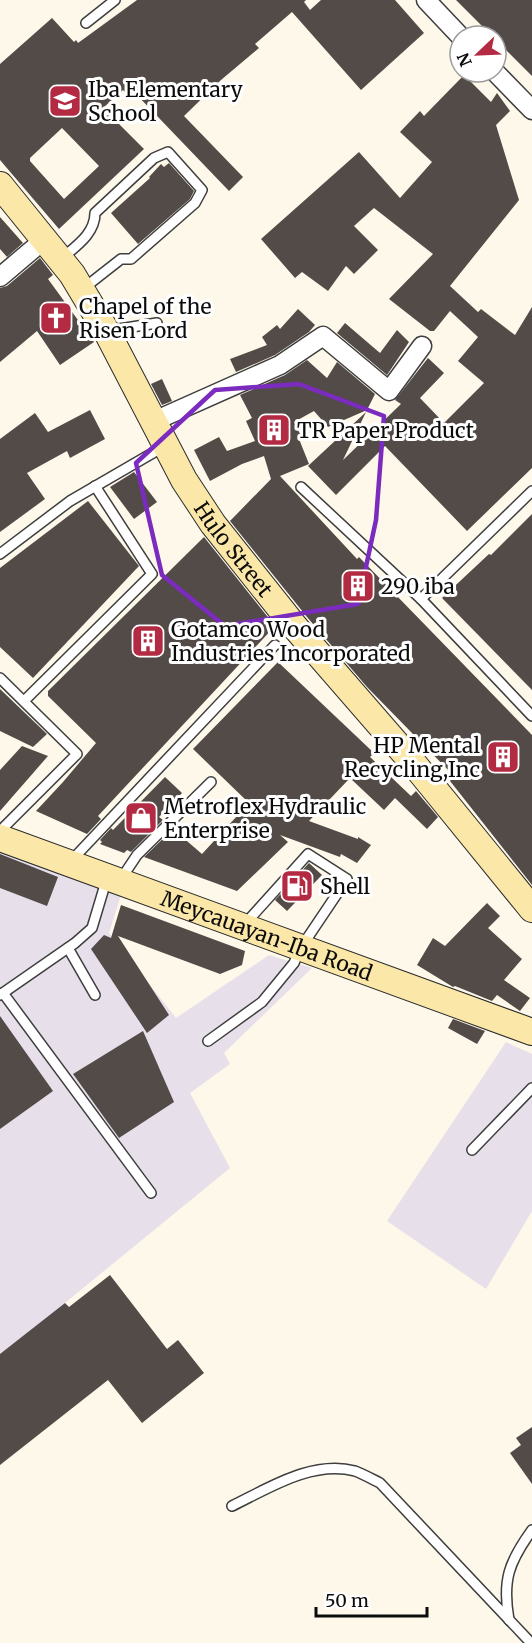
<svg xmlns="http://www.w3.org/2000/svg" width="532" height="1643" viewBox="0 0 532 1643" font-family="Merriweather,serif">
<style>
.industrial{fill:#e7dfea}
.building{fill:#534b48;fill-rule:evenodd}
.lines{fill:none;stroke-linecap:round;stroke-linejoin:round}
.lane-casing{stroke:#3e3e3e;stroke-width:12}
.street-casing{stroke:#3e3e3e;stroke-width:21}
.secondary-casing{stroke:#2d2d2d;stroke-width:28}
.lane{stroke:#fff;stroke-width:9}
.street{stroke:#fff;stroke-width:18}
.secondary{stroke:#fbe7a8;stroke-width:26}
.marked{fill:none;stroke:#7b2cbf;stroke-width:4.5;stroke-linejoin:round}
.labels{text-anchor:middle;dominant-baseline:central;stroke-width:6;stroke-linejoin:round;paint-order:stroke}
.poi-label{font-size:21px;fill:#0b0b0b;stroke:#fff;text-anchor:start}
.street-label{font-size:21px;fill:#0b0b0b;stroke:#fff}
</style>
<rect width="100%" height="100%" fill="#fef8ea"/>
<g class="industrial">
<polygon points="0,850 122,892 109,933 176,1018 269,955 312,968 224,1053 230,1064 190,1093 230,1168 0,1356"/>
<polygon points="506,1042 532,1054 532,1211 486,1289 387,1221"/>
</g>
<g class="building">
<path d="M137 0H306L304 2 310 10 321 0H395L424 33 361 90 292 12 255 44 259 48 221 80 184 116 243 177 229 191 135 93 130 97 123 90 103 108 144 149 59 229 0 160V64L52 18 74 42 76 40 78 43ZM62 128 99 166 64 199 30 161V158Z"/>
<polygon points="456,0 532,0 532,76 496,40 496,36 492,36"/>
<polygon points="464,75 491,102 497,93 510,111 496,125 519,200 450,286 478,312 481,309 515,335 532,307 532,468 467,531 385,446 336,495 308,466 366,412 343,460 401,404 395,400 428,358 444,373 420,398 444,423 484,383 458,361 478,337 450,311 434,331 430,331 389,299 433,254 374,208 354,226 378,250 354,274 346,266 328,291 302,272 295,278 261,239 359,152 400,198 432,162 400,132 420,111 424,116"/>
<polygon points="169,163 194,191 190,199 138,244 111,213 150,178 149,177 161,164 164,167"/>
<polygon points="0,217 23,243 7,257 0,249"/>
<polygon points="40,258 53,275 48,279 94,342 60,365 37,331 0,362 0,288 7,286"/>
<polygon points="298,309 315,325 309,332 275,355 236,372 230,359 267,345 262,337 277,325 280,329"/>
<polygon points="345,323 380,353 397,330 409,342 387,375 337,333"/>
<polygon points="307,360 327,378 337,362 375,394 367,410 328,427 314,411 294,422 302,438 299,439 309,464 280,476 357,559 359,557 532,735 532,885 450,781 454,776 367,687 307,617 230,521 271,479 264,456 242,464 210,481 194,450 219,437 227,451 255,441 246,421 252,418 240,395 285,375"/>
<polygon points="162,379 172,401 162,405 151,384"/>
<polygon points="90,410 105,439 70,458 67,451 27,473 45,499 0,532 0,439 35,413 48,432"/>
<polygon points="134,472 157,502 134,519 110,487"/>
<polygon points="88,501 139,566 33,678 0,647 0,568"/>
<polygon points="532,514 532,690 442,598 489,554 491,555"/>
<polygon points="204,537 275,626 98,816 101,819 87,834 36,811 63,782 96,743 48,696 48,691"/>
<polygon points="278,662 374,753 370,757 411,796 416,791 438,817 427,829 395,798 384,810 350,778 309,821 358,839 358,837 371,845 357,863 341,854 340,857 280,835 288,842 237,891 144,857 173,829 202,854 249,803 193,749"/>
<polygon points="0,689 47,734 33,747 0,731"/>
<polygon points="22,746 48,756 0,811 0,770"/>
<polygon points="165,777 182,793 159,817 163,820 131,852 127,850 124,853 100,844 102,842 100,840 111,828 113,830"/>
<polygon points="0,854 58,877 47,906 0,888"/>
<polygon points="309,863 322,875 287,911 275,900"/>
<polygon points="487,903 500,916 488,928 522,959 504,980 530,998 520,1011 497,995 492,1001 455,986 453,987 417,965 433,938 445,946"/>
<polygon points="121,905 245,951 242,965 220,974 118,936 169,1015 147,1033 91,949 104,935 111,938"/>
<polygon points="0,1016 53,1091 0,1129"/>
<polygon points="453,1019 485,1031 477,1044 448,1028"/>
<polygon points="143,1031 174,1102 119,1138 73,1074"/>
<polygon points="110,1275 167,1349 178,1340 204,1373 142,1423 108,1380 0,1465 0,1354 65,1303 69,1307"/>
<polygon points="532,1427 532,1484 510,1453 521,1445 516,1438"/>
</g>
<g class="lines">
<g class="lane-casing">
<g id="lane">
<polyline points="86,23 115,0"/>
<path d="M61 259C76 246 95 234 95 213L154 158 168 152 202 190 195 203 131 259H121L84 288"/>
<polyline points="110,333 119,329 157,323"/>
<polyline points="301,487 421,599 532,716"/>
<polyline points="0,554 70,501 163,447"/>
<polyline points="421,599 532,491"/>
<polyline points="0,678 77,754 0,831"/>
<polyline points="24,701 152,574 95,486"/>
<polyline points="70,862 275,645"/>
<polyline points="121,879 137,855 211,782"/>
<polyline points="68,948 95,995"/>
<polyline points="3,993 151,1193"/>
<polyline points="0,995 75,943 92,928 107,878"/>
<polyline points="208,1041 262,1002 294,963 300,949 347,879 308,854 244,925"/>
<polyline points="472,1150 532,1088"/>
<path d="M232 1506C269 1488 312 1460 355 1471 363 1474 372 1479 380 1483L531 1643"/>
<path d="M509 1620C502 1580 509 1562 532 1530"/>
</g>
</g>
<g class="street-casing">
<g id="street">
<polyline points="426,0 460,36"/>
<polyline points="495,72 532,110"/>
<polyline points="0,277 45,239"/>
<polyline points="152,422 280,365 323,336 389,391 422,346"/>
</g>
</g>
<g class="secondary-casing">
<g id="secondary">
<path id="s1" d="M0 185 72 274 108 334 184 480 213 524 295 627 414 764 532 909"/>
<path id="s2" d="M0 838 532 1032"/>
</g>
</g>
<use href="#lane" class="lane"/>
<use href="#street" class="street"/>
<use href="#secondary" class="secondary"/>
</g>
<path class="marked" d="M299 384 384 416 376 520 358 604 225 626 162 575 136 463 215 390Z"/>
<defs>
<g id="school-square" transform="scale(1.725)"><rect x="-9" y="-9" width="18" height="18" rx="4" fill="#b32b42" stroke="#fff"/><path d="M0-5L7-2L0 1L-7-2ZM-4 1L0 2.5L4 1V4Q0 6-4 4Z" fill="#fff"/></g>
<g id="church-square" transform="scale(1.725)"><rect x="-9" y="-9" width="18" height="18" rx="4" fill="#b32b42" stroke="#fff"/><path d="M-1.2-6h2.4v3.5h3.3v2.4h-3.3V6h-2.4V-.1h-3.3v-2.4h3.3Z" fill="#fff"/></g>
<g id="building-square" transform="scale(1.725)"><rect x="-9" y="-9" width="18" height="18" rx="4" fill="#b32b42" stroke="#fff"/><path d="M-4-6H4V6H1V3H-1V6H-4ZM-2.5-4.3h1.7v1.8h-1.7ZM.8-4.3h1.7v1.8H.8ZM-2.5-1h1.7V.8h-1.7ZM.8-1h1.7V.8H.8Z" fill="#fff"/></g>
<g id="shop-square" transform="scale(1.725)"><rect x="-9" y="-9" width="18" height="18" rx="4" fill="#b32b42" stroke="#fff"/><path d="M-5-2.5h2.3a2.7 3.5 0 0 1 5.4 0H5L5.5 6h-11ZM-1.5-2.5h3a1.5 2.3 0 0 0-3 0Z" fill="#fff"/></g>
<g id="fuel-square" transform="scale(1.725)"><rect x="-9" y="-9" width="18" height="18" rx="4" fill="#b32b42" stroke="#fff"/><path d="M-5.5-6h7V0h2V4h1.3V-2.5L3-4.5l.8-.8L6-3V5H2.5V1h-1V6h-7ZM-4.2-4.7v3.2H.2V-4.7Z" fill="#fff"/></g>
</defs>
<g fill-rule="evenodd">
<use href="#school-square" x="65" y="101"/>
<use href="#church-square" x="56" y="318"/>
<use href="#building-square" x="274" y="430"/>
<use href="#building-square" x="358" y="586"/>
<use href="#building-square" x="148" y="641"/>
<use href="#building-square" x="503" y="757"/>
<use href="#shop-square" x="141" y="818"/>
<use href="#fuel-square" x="297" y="886"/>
</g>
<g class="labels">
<g class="poi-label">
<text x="88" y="89">Iba Elementary<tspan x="88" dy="24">School</tspan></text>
<text x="79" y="306">Chapel of the<tspan x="79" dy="24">Risen Lord</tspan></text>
<text x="297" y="430">TR Paper Product</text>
<text x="381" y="586">290 iba</text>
<text x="171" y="629">Gotamco Wood<tspan x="171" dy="24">Industries Incorporated</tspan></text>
<text x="480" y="745" text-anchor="end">HP Mental<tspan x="480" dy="24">Recycling,Inc</tspan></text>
<text x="164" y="806">Metroflex Hydraulic<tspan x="164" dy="24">Enterprise</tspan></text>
<text x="320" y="886">Shell</text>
</g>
<g class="street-label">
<text stroke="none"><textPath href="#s1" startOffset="434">Hulo Street</textPath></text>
<text stroke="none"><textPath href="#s2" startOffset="284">Meycauayan-Iba Road</textPath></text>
</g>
</g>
<g transform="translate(478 54) rotate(247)"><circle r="28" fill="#ffffff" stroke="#9d9d9d" stroke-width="1.5"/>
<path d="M0-4.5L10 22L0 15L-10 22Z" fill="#b32b42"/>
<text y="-9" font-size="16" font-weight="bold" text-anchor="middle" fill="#0b0b0b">N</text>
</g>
<path d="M316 1607v9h111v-9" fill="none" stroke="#0b0b0b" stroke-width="3"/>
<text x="325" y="1607" font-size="18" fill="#0b0b0b" stroke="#ffffff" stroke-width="4.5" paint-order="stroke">50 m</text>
</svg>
